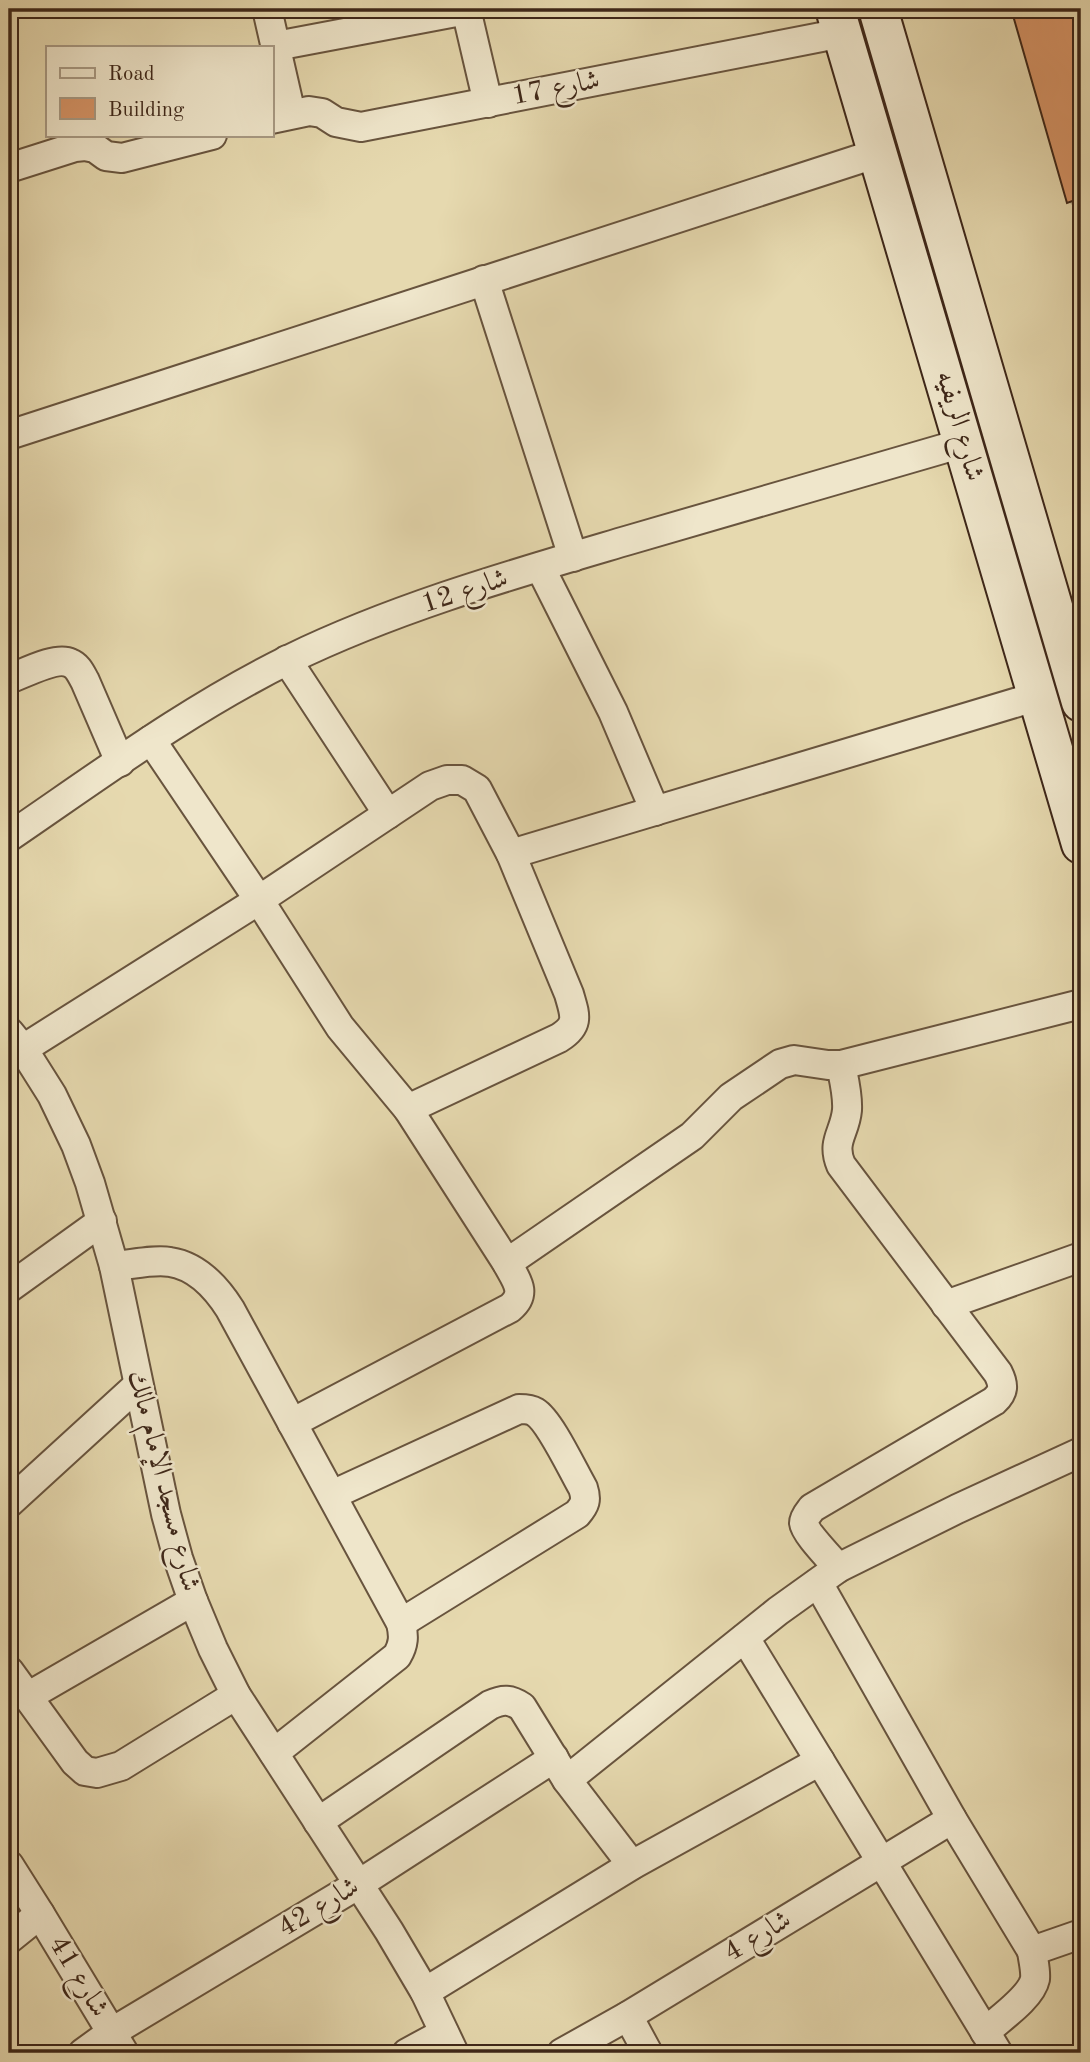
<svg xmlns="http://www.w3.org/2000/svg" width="1090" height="2062" viewBox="0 0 1090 2062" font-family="'Old Standard TT',Amiri,serif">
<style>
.shadow{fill:#0003}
.building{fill:#d79568;stroke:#3e2719;stroke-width:2}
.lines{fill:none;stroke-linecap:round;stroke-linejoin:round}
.street-casing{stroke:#68543e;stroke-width:32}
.secondary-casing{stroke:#3e2719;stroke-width:42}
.street{stroke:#efe6cb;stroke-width:28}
.secondary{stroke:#efe6cb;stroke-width:38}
.labels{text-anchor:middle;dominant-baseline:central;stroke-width:5;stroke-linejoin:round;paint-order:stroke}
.street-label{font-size:28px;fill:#3e2719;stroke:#efe6cb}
</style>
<rect width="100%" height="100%" fill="#e6d9af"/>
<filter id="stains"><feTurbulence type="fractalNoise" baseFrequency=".00286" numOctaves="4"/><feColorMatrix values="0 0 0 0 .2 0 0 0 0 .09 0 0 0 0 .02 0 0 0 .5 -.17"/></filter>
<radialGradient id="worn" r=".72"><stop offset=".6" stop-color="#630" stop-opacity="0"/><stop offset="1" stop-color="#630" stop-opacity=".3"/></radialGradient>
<polygon class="shadow" points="1030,9 1081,9 1081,214 1069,202 1014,13"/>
<polygon class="building" points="1024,9 1078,9 1081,22 1081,198 1067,203 1012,12"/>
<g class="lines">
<g class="street-casing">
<g id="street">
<polyline points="267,9 291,114"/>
<polyline points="466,9 488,103"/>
<polyline points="276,46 472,9"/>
<polyline points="271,119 309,111 322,113 336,122 361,127 842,33"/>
<polyline points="9,168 75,147 85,146 95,148 106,156 122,158 212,135"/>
<polyline points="484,280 573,557"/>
<polyline points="9,435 878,153"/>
<polyline points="540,567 613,712 655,811"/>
<polyline points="287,660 388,814"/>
<path d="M9 679C23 674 56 656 70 663 78 666 81 674 85 681L120 762"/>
<path d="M151 740 259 900 340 1027 408 1109 507 1263C516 1280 528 1293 510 1308L292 1423"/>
<path d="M9 837C100 775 190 708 290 659 397 607 514 574 629 540 740 508 852 475 963 443"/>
<polyline points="511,854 1038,696"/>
<polyline points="9,1032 23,1049 52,1095 76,1145 90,1183 114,1266 166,1514 178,1558 193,1601 213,1649 236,1695 389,1931 425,1992 454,2053"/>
<path d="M23 1049 259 900 430 786 447 780H462L477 789 511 854 569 994C575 1015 580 1025 559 1038L408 1109"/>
<polyline points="507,1263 692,1136 731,1097 780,1064 794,1060 828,1065 841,1065 1081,1004"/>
<path d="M114 1266C130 1265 154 1259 170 1262 197 1266 216 1287 230 1309L401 1623C404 1636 404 1644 397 1656L274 1753"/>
<polyline points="9,1288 102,1221"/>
<polyline points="946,1305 1081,1257"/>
<path d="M332 1495 519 1409C524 1409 530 1409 535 1412 550 1421 573 1471 583 1488 587 1500 585 1505 577 1514L401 1623"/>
<polyline points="9,1503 138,1385"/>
<path d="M838 1568C831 1559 805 1533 804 1523 804 1517 809 1512 812 1508L994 1401C1004 1392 1004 1385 998 1373L841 1165C831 1141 845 1133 847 1110 848 1095 844 1080 841 1065"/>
<polyline points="818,1583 952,1819 1032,1951 1081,1934"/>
<polyline points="745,1638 998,2053"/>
<polyline points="9,1671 75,1762 85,1771 97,1773 121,1766 236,1695"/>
<polyline points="27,1697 193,1601"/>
<polyline points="567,1780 778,1611 838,1568 957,1509 1081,1452"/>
<path d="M318 1822 490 1705C503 1699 510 1699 522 1707L567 1780 632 1865"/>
<polyline points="9,1865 40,1914 124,2053"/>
<polyline points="9,1939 40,1914"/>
<polyline points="425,1992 632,1865 820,1761"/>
<polyline points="628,2016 648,2053"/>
<path d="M985 2032C999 2019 1031 1998 1035 1979 1036 1970 1033 1960 1032 1951"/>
<polyline points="83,2053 112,2032 359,1884 554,1758"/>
<polyline points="407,2053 444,2033"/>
<polyline points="562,2053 628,2016 952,1819"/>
</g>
</g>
<g class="secondary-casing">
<g id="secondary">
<polyline points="835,9 1081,844"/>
<polyline points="878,9 1081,702"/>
</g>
</g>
<use href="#street" class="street"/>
<use href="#secondary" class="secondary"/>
</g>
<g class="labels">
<g class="street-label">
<text transform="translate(556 89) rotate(-11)">شارع 17</text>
<text transform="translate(959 426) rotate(74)">شارع الريفيه</text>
<text transform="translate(465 592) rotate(-18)">شارع 12</text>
<text transform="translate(163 1481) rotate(76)">شارع مسجد الإمام مالك</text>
<text transform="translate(319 1908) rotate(-31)">شارع 42</text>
<text transform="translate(758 1937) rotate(-31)">شارع 4</text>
<text transform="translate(78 1977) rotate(59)">شارع 41</text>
</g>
</g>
<rect width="1090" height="2062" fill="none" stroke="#e6d9af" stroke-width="35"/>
<rect x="10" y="10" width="1069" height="2041" fill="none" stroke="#3e2719" stroke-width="3.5"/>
<rect x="18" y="18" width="1055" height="2027" fill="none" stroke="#3e2719" stroke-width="2"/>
<rect x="46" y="46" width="228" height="91" fill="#efe6cb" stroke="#a89a84" stroke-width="2"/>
<rect x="60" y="68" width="35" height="10" fill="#efe6cb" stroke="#a89a84" stroke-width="2"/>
<text x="108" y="80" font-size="21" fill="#3e2719">Road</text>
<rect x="60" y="98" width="35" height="21" fill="#d79568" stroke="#a89a84" stroke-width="2"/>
<text x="108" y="116" font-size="21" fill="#3e2719">Building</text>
<rect width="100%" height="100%" filter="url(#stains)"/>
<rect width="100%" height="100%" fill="url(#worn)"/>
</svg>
